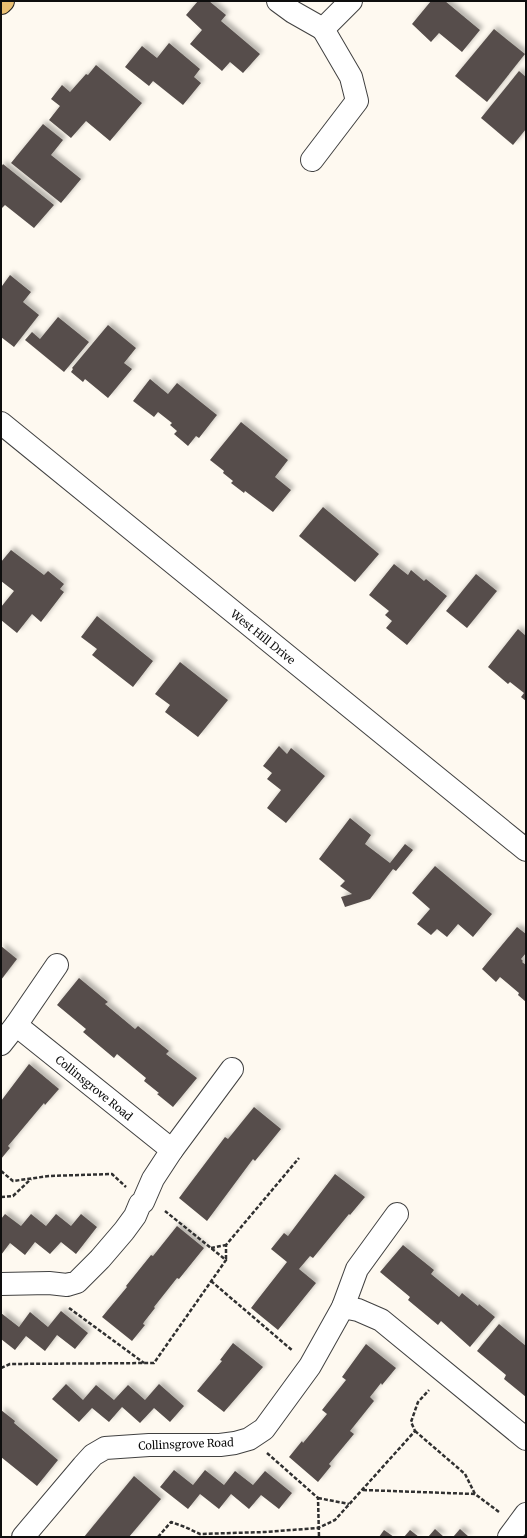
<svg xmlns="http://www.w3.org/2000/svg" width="527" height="1538" viewBox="0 0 527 1538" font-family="Merriweather,serif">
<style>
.building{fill:#564e4b;filter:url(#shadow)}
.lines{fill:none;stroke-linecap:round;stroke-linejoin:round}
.minor-casing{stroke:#414141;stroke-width:24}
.major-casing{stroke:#1f1f1f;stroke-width:24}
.path{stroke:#303030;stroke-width:2.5;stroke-dasharray:4 2;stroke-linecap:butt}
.minor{stroke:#fff;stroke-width:22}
.major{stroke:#ebc073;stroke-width:22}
.labels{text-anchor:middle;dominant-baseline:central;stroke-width:4;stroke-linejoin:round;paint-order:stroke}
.street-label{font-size:11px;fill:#0e0e0e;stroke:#fff}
</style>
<defs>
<filter id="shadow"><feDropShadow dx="3.5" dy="-3.5" stdDeviation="2" flood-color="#0004"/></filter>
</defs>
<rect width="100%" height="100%" fill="#fef9f0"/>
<g class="building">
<polygon points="198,1 209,1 226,15 221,21 260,54 243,73 230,62 222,71 190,44 202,30 186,15"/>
<polygon points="431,1 445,1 480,30 462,52 439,33 431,42 412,24"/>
<polygon points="494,29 525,54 487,102 455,76"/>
<polygon points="169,43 200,69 194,77 201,83 183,105 153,81 149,86 125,67 142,46 157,58"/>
<polygon points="96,65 142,103 110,141 86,121 71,138 49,120 60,106 51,99 62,85 70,92 86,74 88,75"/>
<polygon points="519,71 526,77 526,129 513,145 481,118"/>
<polygon points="43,124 63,140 51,155 81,179 61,203 11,163"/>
<polygon points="3,164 54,205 34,228 5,205 1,209 1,167"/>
<polygon points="10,275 31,292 23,302 39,315 14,347 1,337 1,285 2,286"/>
<polygon points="58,317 89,342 64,372 25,340 32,332 40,339"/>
<polygon points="108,325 136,348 124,363 132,369 108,398 85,379 83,382 71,372 73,369 72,368"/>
<polygon points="150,379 168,394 177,383 217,415 199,438 196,436 188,446 174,434 177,431 170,425 172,423 158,412 154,417 133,401"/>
<polygon points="241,422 288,460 275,477 291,490 273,512 245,491 244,493 231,483 233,481 223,473 224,471 210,460"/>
<polygon points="323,507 379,554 355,582 299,536"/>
<polygon points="11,550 44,575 48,571 64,584 60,589 64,592 41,622 32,614 17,633 1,620 1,607 14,591 1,581 1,562"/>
<polygon points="394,564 408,575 411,570 424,581 426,579 447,596 407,645 386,628 392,621 385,615 389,611 369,595"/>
<polygon points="476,574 497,591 467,628 446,611"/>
<polygon points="97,616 153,661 133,687 92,655 97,649 81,637"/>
<polygon points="518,629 526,636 526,701 521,697 524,693 510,682 508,684 488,667"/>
<polygon points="180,662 228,700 198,737 165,712 170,705 155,694"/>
<polygon points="279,746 287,754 291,748 325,776 286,823 267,808 281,790 267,779 272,773 263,766"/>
<polygon points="350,818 371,835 365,844 390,863 405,844 413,850 396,871 393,869 370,899 345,907 341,897 352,894 340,886 345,881 319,859"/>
<polygon points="435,866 492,914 473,937 458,924 447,937 437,929 431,935 417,924 430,909 412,893"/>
<polygon points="517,927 526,934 526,953 521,959 523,961 522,962 526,965 526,1002 518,995 519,993 500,977 496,982 482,969"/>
<polygon points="1,946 17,959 1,980"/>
<polygon points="79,978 108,1002 105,1004 135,1029 138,1026 169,1051 166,1054 197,1078 173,1107 157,1094 159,1093 144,1081 146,1078 117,1054 114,1058 83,1032 86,1029 57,1005"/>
<polygon points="29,1064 59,1089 45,1105 44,1103 8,1146 10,1148 1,1159 1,1101"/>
<polygon points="254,1107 281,1129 255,1161 253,1159 207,1221 179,1198 225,1137 228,1139"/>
<polygon points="335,1174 365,1197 350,1215 349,1214 313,1258 310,1256 299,1269 316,1283 278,1330 251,1308 287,1262 271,1249 284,1233 288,1236"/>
<polygon points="5,1214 21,1226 31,1214 46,1226 56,1214 71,1226 81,1214 97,1227 76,1254 61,1242 50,1254 35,1242 25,1255 10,1243 1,1255 1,1219"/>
<polygon points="177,1226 204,1248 179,1279 177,1278 154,1307 155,1308 144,1322 143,1324 145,1325 132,1341 102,1317 127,1287 126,1286 151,1255 153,1256"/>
<polygon points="403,1245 434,1270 431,1274 459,1297 462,1293 478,1306 479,1304 495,1317 470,1347 441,1321 438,1325 408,1300 410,1297 380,1272"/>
<polygon points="61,1311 88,1333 75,1349 57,1335 45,1351 26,1336 15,1350 1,1339 1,1313 19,1327 30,1312 48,1327"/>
<polygon points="499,1324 526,1346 526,1397 504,1379 506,1375 477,1351"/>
<polygon points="233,1343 263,1367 224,1412 197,1391 222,1361 220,1360"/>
<polygon points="366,1344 396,1368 382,1385 381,1383 370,1397 374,1401 350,1431 354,1434 329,1464 331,1466 318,1482 289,1457 302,1441 303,1443 327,1414 322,1410 346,1380 342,1377"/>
<polygon points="66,1384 83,1400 96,1385 114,1400 128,1385 145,1400 159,1384 184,1406 170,1422 154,1408 140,1423 122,1407 109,1422 92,1408 79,1422 52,1399"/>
<polygon points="1,1410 15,1421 14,1423 58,1460 37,1486 1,1457"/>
<polygon points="174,1470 193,1485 205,1470 224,1485 235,1471 253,1485 265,1471 292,1493 279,1509 261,1495 249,1509 231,1494 219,1509 200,1494 188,1509 160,1487"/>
<polygon points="134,1476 161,1499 129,1537 84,1537"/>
<polygon points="435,1529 444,1537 428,1537"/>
<polygon points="460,1529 469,1537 453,1537"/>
<polygon points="384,1530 394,1537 379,1537"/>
<polygon points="410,1530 419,1537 404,1537"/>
</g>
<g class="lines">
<g class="minor-casing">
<g id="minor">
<polyline points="278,1 293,12 323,29 351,1"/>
<polyline points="312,160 357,101 351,77 323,29"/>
<polyline points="1,423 526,850"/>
<polyline points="16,1025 172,1150"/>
<polyline points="1,1044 16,1025 57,965"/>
<polyline points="1,1284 49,1283 67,1285 77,1282 100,1259 124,1231 135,1216 140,1204 143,1202 153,1179 172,1150 232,1069"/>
<polyline points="343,1307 358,1310 381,1320 526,1439"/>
<polyline points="23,1537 83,1466 93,1455 105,1448 149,1445 220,1445 235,1443 249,1439 264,1429 310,1366 343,1307 357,1269 397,1214"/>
<polyline points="509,1537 526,1514"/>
</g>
</g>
<g class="major-casing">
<polyline id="major" points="1,3 3,1"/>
</g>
<g class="path">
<polyline points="1,1171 13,1181 49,1176 112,1174 126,1187"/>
<polyline points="1,1197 13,1196 31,1179"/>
<polyline points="211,1248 226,1245"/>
<polyline points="226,1259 226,1245 299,1158"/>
<polyline points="211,1281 293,1351"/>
<polyline points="69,1308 144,1363"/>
<polyline points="1,1368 10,1364 154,1363 226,1260 165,1211"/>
<polyline points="415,1431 465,1474 475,1494"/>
<polyline points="267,1453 318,1498 319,1537"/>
<polyline points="363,1490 475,1494 499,1512"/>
<polyline points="318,1498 349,1504"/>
<polyline points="158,1537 171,1522 185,1527 200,1534 265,1532 318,1528 335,1520 415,1431 411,1422 418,1402 429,1390"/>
</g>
<use href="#minor" class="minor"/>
<use href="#major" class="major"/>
</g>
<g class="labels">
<g class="street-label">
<text transform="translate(263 637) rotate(39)">West Hill Drive</text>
<text transform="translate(94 1088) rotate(39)">Collinsgrove Road</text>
<text transform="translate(186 1444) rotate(-2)">Collinsgrove Road</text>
</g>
</g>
<rect width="527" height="1538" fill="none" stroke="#0e0e0e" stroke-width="4"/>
</svg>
